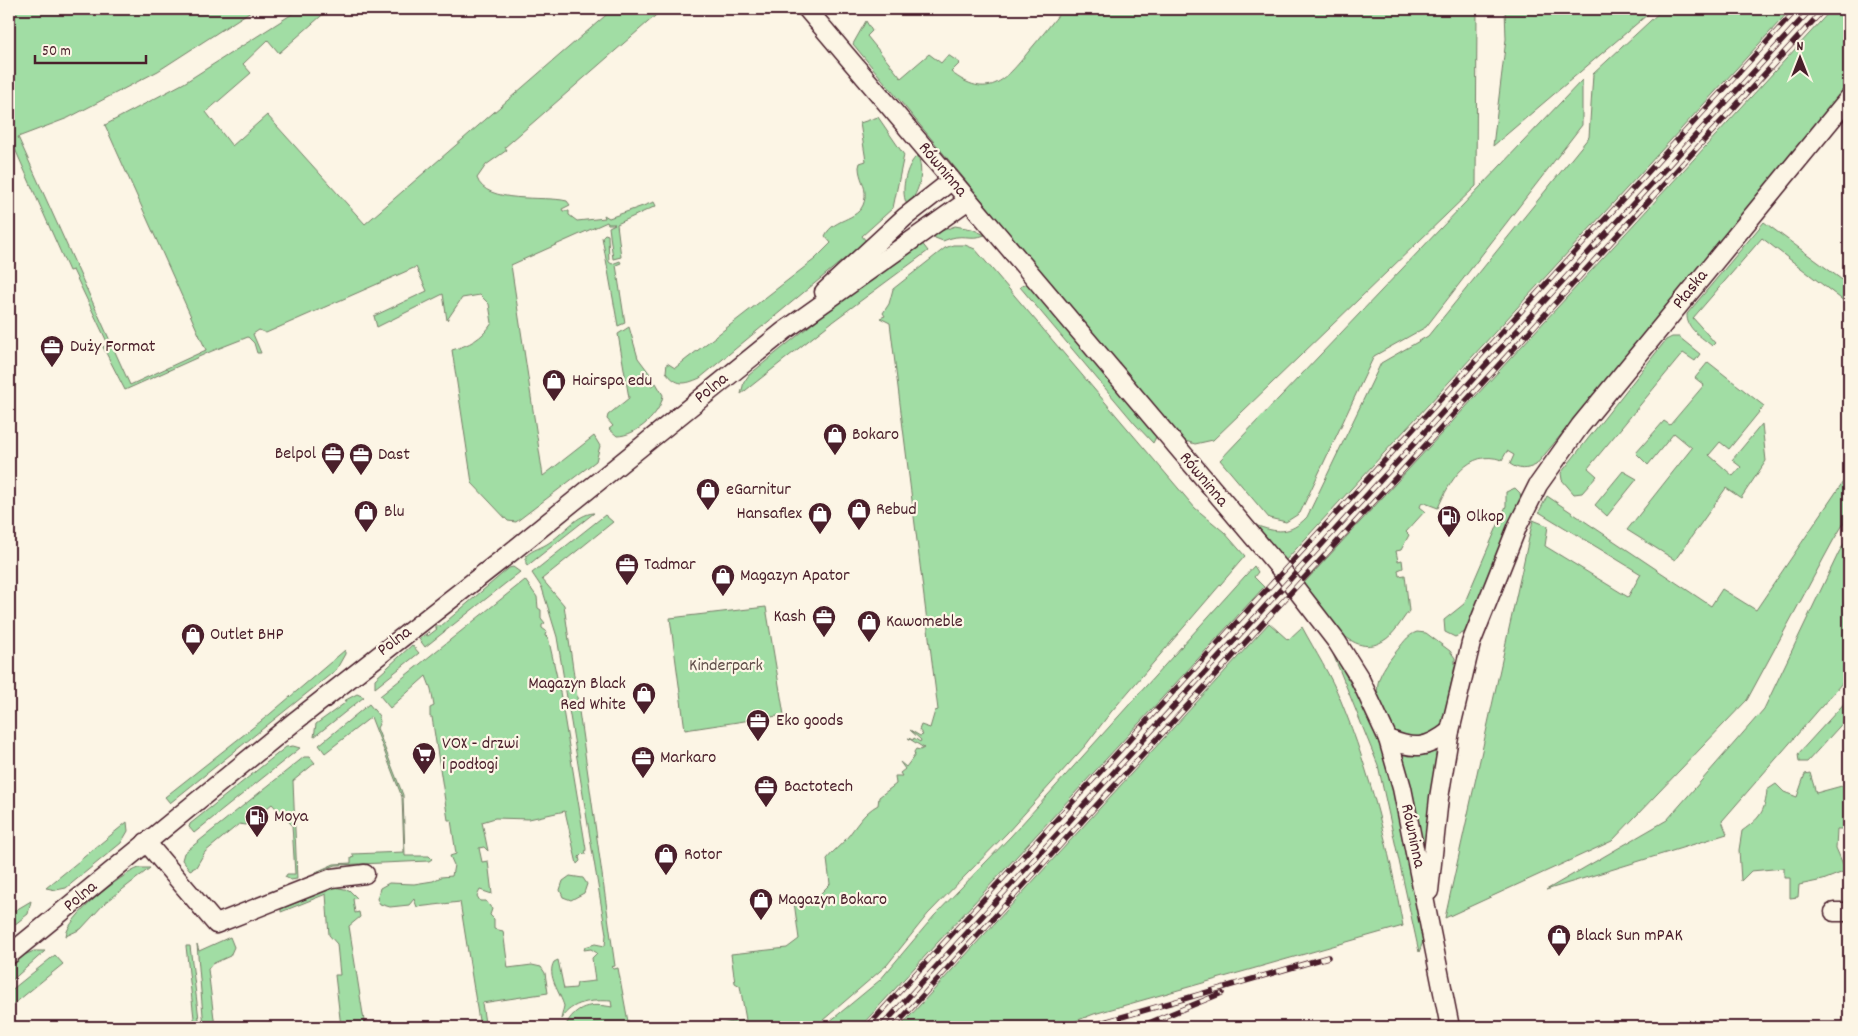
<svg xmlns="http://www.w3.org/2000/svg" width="1858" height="1036" viewBox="0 0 1858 1036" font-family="Dekko,sans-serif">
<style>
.green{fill:#a1dda4;stroke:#767e68}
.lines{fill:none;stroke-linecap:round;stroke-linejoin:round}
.minor-casing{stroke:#4a1f2b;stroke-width:21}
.minor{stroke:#fcf5e5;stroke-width:18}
.rail-casing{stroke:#4a1f2b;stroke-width:5.5}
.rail{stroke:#fcf5e5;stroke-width:4;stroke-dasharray:11;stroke-linecap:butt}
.labels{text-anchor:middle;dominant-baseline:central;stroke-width:4.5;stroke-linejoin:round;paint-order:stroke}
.street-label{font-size:18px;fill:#4a1f2b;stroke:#fcf5e5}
.poi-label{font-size:18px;fill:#4a1f2b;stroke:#fcf5e5;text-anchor:start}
.park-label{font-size:18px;fill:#604e49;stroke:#fcf5e5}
</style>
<rect width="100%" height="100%" fill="#fcf5e5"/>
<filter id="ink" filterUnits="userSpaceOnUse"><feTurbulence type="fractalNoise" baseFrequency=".02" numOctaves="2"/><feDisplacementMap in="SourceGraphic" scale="10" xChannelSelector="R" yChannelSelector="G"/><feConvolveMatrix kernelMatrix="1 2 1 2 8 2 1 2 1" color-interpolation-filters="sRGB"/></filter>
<g filter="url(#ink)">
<g class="green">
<path d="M9 9H254L158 71 68 118 18 137 130 385 206 350 105 125 184 83 300 9H329L279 53 268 40 243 64 251 73 206 112 232 146 267 115 365 224 613 9H663L505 147 507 150 486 165 477 178C486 205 544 195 567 201L570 205 562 209 563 211H569V215L577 221 605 218 604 215 609 218 654 202 656 206 617 224 621 257 613 259 609 227 615 224H608L607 222 511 265 543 476 594 436 600 446 596 461 516 522 508 521 472 483 452 350C469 345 482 339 492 323L489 304 480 295 462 298 447 320 443 294 377 327 374 316 427 291 416 267 266 333 259 330 253 334 261 353H257L254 343 248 337 212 351 125 390 103 347 108 344 73 270 69 271 11 140H9Z"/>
<path d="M1063 9H1477L1476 186 1213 440 1195 444 1179 439 853 44 866 21 872 31 867 36 901 78 929 54 941 63 948 55 960 63 951 72C988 101 1005 81 1029 51 1041 37 1052 23 1063 9Z"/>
<polygon points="1505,9 1654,9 1493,146 1506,39"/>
<path d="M1663 9H1791L1285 561 1255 525C1277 533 1290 535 1307 517L1381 363 1428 336 1589 137 1593 74Z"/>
<path d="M1832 9H1849V87L1536 465C1526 470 1519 470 1510 464L1514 455 1507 451 1502 460C1468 448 1449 482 1438 508L1422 502 1420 507 1425 511 1406 532 1409 535 1401 550 1396 551 1398 561 1402 560 1403 568 1398 570 1399 576 1405 575 1409 611C1401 621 1394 635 1383 641 1349 662 1320 606 1303 584Z"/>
<polygon points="1582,80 1582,125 1426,327 1374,356 1300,513 1286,522 1269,518 1220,460"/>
<path d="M878 117 904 155 893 208 862 236 866 241 700 378C684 385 677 386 666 372L667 363 675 368 815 259 831 243 825 236C834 216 863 222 865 197 866 185 859 178 859 167L860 163 866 161 860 123Z"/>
<path d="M918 155C924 175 920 189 908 206 899 194 906 164 918 155Z"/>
<path d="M1764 222 1849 285V305L1762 238 1693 318 1715 343 1712 346C1702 337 1686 329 1687 314Z"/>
<path d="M955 226 972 229 985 235C969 241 963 232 943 241L935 238 933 234Z"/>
<polygon points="605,234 608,235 609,262 612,264 620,261 621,263 616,265 625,323 618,326 602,237"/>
<polygon points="921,242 928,251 832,322 741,394 744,382 749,375 829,310"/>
<path d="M953 245H965L975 249 1195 508 1224 532 1245 556 1111 712 1085 746 1007 833 928 914 887 965 815 1027H701L746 1020 740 986 735 983 731 954 787 948 799 939 794 902 819 895 830 884 827 859C833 851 840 846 846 839 856 827 863 813 878 805L879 797 896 784 895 776H902L900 773 905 769 900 762 906 767 915 755 914 752 916 749 920 750 924 748 908 738 913 740 914 738 920 742 921 740 910 730 920 736 923 735 919 730 921 725 930 728 935 711 938 710 890 323 880 318 885 316 883 313 889 304 893 289 945 248Z"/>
<polygon points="1028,282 1156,437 1153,443 1136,425 1020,287"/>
<path d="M629 327 638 358 653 378 648 382 651 386 656 383 663 395C661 414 636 436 617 436L609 429 613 426 607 419 608 415 629 398 618 334Z"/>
<polygon points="1672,337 1679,337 1700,354 1695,361 1683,353 1588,468 1597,476 1582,493 1574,494 1562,480 1561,473 1666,340"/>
<polygon points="1708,362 1764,406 1729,449 1720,442 1709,455 1733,476 1741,467 1732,460 1762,424 1766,461 1741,498 1726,488 1675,560 1627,530 1692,448 1674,433 1648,465 1636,453 1664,421 1670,425 1704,385 1695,378"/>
<polygon points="1623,471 1637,479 1607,516 1595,505"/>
<polygon points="1849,473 1849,515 1833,541 1747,700 1612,841 1445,918 1533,520 1548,526 1545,546 1628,597 1641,574 1539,512 1547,496 1711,606 1722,589 1756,610"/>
<polygon points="1515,488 1520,493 1521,499 1465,632 1455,637 1445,632 1444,620 1464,604 1506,506 1506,492"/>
<path d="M594 513 527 566 526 564V556C533 549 542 548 550 542 564 533 577 514 594 513Z"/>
<path d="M605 515 613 522 542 579 564 605 615 966 611 967 614 969 618 968 629 1027H565C575 1005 591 1003 612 1007L611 1001C592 1000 572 1001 561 1019L564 1006C561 994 546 975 554 962L558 960 564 989 576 988 577 983 595 981 592 958 597 953 591 949 584 950 585 947 595 944 605 946 606 934 557 637 542 588 532 573Z"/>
<polygon points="1849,536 1849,675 1722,821 1727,834 1546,890 1667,820 1764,709 1839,552"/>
<polygon points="1254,566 1258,572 1254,577 1264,587 860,1027 823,1027 880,980 934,916 1011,836"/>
<polygon points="513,567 520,572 425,647 419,639 430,631 426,635 428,636 437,629 435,626 441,626 509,568"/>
<polygon points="525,580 537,597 538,608 541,610 541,618 545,623 542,625 542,628 546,631 545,636 548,637 559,686 586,849 585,855 583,853 579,857 580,861 577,864 565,811 529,819 495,818 482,822 488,851 484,847 479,848 482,862 488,861 492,894 480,890 477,896 480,901 486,901 492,909 490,915 494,919 494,929 503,931 508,968 532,965 541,967 545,973 548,993 482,1003 485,1023 492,1027 480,1027 460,902 417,907 414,899 409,905 390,907 380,904 377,899 380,888 389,883 414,884 433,881 441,877 452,876 454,865 450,856 456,854 451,820 448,820 432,717 430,717 430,708 434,706 431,689 426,676 390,708 380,696"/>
<polygon points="766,607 784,715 685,730 670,618"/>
<path d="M1269 623 1288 640 1302 627C1315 651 1331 676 1341 701 1371 774 1389 849 1403 926L1094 1014 1060 1027H900Z"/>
<path d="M1417 632 1426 633 1450 651 1455 658V666L1441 731 1421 741 1396 733 1393 730C1376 694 1368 687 1395 653 1402 645 1407 635 1417 632Z"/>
<polygon points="412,645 419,653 375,688 375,679"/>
<polygon points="1331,649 1372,722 1387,763 1399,800 1423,942 1419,952 1378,765"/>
<polygon points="345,650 345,654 336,670 170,803 165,797 270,714"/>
<polygon points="357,694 364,697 314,737 316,724 345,703 347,700 344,701"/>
<polygon points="1849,698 1849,716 1807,762 1799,762 1798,754"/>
<polygon points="369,704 379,716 380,722 377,728 403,795 405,856 429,856 432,859 429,861 336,865 316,872 334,864 351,863 351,858 354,857 352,854 404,852 402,797 371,717 325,753 319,745"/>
<polygon points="293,746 300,748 194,833 189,827 190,824 286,747"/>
<polygon points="1400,752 1437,752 1425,851"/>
<polygon points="304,757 310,757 315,763 293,781 297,879 291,880 285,877 287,874 295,874 292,825 272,804 246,825 239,824 205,852 196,867 190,870 182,860 184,853"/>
<path d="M1810 773 1816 793 1849 784V829H1837L1836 848 1846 871 1823 880 1799 885 1798 897 1790 898V878H1784V868L1751 871 1741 881 1739 850 1742 831C1760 818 1765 812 1767 790L1776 784 1784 792 1797 797 1805 774Z"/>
<polygon points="127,822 128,831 121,843 66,888 56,890 46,888"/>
<path d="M139 868H150L104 904 81 929 66 936C67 917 121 874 139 868Z"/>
<polygon points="570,876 583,878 587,884 584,893 571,900 563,897 560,890 563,881"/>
<polygon points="335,887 349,890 357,898 353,899 355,913 359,912 360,917 349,926 365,1027 341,1027 335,975 340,975 337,944 329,935 326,894 281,912 281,909"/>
<polygon points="31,901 28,914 9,929 9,914"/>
<polygon points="230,937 234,947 230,956 212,964 208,969 215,1027 204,1027 197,944 199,951"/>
<polygon points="186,946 190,946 200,1027 195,1027"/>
<polygon points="34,951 45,951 9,983 9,967 24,955"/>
<polygon points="55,955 63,964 9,1008 9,992"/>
</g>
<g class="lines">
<g class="minor-casing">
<g id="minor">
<polyline points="807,9 1283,572 1337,642 1359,677 1388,739 1402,788 1450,1027"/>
<polyline points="824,292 905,217 951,181"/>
<path d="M1388 739C1414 750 1427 749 1450 731"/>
<polyline points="146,842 216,924 332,878 365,874"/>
<polyline points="1429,891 1439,798 1450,731 1471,643 1518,525 1538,485 1580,426 1849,98"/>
<polyline points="1834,912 1849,912"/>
<polyline points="9,955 294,722 510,553 784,331 967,201"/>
</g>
</g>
<use href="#minor" class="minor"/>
<g class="rail-casing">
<g id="rail">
<polyline points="867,1027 1797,9"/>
<polyline points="881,1027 1811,9"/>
<polyline points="894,1027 1824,9"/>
<polyline points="1087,1027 1328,957"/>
<polyline points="1139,1027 1222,993"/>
</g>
</g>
<use href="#rail" class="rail"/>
</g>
</g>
<defs>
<g id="office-pin" transform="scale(1.25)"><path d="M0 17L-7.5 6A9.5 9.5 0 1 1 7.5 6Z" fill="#4a1f2b" stroke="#fcf5e5"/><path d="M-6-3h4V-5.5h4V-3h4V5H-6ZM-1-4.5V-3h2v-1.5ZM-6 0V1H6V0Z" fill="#fff"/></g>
<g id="shop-pin" transform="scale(1.25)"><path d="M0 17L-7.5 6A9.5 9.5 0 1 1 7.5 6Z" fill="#4a1f2b" stroke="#fcf5e5"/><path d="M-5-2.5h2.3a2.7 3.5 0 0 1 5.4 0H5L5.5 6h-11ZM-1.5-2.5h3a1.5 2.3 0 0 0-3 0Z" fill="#fff"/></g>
<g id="fuel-pin" transform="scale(1.25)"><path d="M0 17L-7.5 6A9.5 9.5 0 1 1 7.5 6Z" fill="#4a1f2b" stroke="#fcf5e5"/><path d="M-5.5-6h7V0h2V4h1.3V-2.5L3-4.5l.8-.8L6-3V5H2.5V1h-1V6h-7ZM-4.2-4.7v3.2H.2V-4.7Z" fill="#fff"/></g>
<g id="supermarket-pin" transform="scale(1.25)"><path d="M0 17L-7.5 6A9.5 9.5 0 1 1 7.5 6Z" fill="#4a1f2b" stroke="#fcf5e5"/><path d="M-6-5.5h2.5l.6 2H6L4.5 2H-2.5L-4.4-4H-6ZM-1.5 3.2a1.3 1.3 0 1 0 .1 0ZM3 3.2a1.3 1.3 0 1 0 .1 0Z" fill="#fff"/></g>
</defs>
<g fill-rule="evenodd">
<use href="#office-pin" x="52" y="347"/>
<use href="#shop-pin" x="554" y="381"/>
<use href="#shop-pin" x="835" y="435"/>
<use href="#office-pin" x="333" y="454"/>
<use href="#office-pin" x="361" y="455"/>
<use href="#shop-pin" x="708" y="490"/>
<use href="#shop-pin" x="859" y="510"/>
<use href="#shop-pin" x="366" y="512"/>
<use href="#shop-pin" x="820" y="514"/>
<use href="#fuel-pin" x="1449" y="517"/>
<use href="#office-pin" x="627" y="565"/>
<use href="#shop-pin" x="723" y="576"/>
<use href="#office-pin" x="824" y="617"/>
<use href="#shop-pin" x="869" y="622"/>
<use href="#shop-pin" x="193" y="635"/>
<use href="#shop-pin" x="644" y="694"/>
<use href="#office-pin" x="758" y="721"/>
<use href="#supermarket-pin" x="424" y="754"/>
<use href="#office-pin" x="643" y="758"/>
<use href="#office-pin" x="766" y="787"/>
<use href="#fuel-pin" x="257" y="817"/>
<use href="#shop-pin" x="666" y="855"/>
<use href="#shop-pin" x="761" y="900"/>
<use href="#shop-pin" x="1559" y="936"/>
</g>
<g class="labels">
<g class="street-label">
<text transform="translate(942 170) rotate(50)">Równinna</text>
<text transform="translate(1691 290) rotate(-51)">Płaska</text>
<text transform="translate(712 389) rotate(-39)">Polna</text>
<text transform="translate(1203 480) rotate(50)">Równinna</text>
<text transform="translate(395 642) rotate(-37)">Polna</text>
<text transform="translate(1412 836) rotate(78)">Równinna</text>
<text transform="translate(81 897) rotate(-40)">Polna</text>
</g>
<g class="poi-label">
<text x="70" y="347">Duży Format</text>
<text x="572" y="381">Hairspa edu</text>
<text x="852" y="435">Bokaro</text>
<text x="316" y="454" text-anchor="end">Belpol</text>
<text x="378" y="455">Dast</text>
<text x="726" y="490">eGarnitur</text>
<text x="876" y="510">Rebud</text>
<text x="384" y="512">Blu</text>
<text x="802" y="514" text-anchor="end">Hansaflex</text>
<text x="1466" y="517">Olkop</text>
<text x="644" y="565">Tadmar</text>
<text x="740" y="576">Magazyn Apator</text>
<text x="806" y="617" text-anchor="end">Kash</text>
<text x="886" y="622">Kawomeble</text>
<text x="210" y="635">Outlet BHP</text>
<text x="626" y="684" text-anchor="end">Magazyn Black<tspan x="626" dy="21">Red White</tspan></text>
<text x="776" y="721">Eko goods</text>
<text x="442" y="744">VOX - drzwi<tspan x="442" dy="21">i podłogi</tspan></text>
<text x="660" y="758">Markaro</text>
<text x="784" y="787">Bactotech</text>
<text x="274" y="817">Moya</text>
<text x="684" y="855">Rotor</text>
<text x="778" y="900">Magazyn Bokaro</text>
<text x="1576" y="936">Black Sun mPAK</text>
</g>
<g class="park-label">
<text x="726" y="666">Kinderpark</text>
</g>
</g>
<rect width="1858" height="1036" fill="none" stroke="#fcf5e5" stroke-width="30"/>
<rect x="15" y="15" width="1828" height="1006" fill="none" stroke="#4a1f2b" stroke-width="2" filter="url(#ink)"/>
<g transform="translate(1800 58)" stroke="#fcf5e5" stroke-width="4" paint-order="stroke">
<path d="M0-4L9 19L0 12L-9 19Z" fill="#4a1f2b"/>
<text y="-8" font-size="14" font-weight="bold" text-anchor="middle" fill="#4a1f2b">N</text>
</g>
<path d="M35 55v8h111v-8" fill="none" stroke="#4a1f2b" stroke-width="2.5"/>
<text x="42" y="55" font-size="15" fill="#4a1f2b" stroke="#fcf5e5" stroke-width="4" paint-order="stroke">50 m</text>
</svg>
